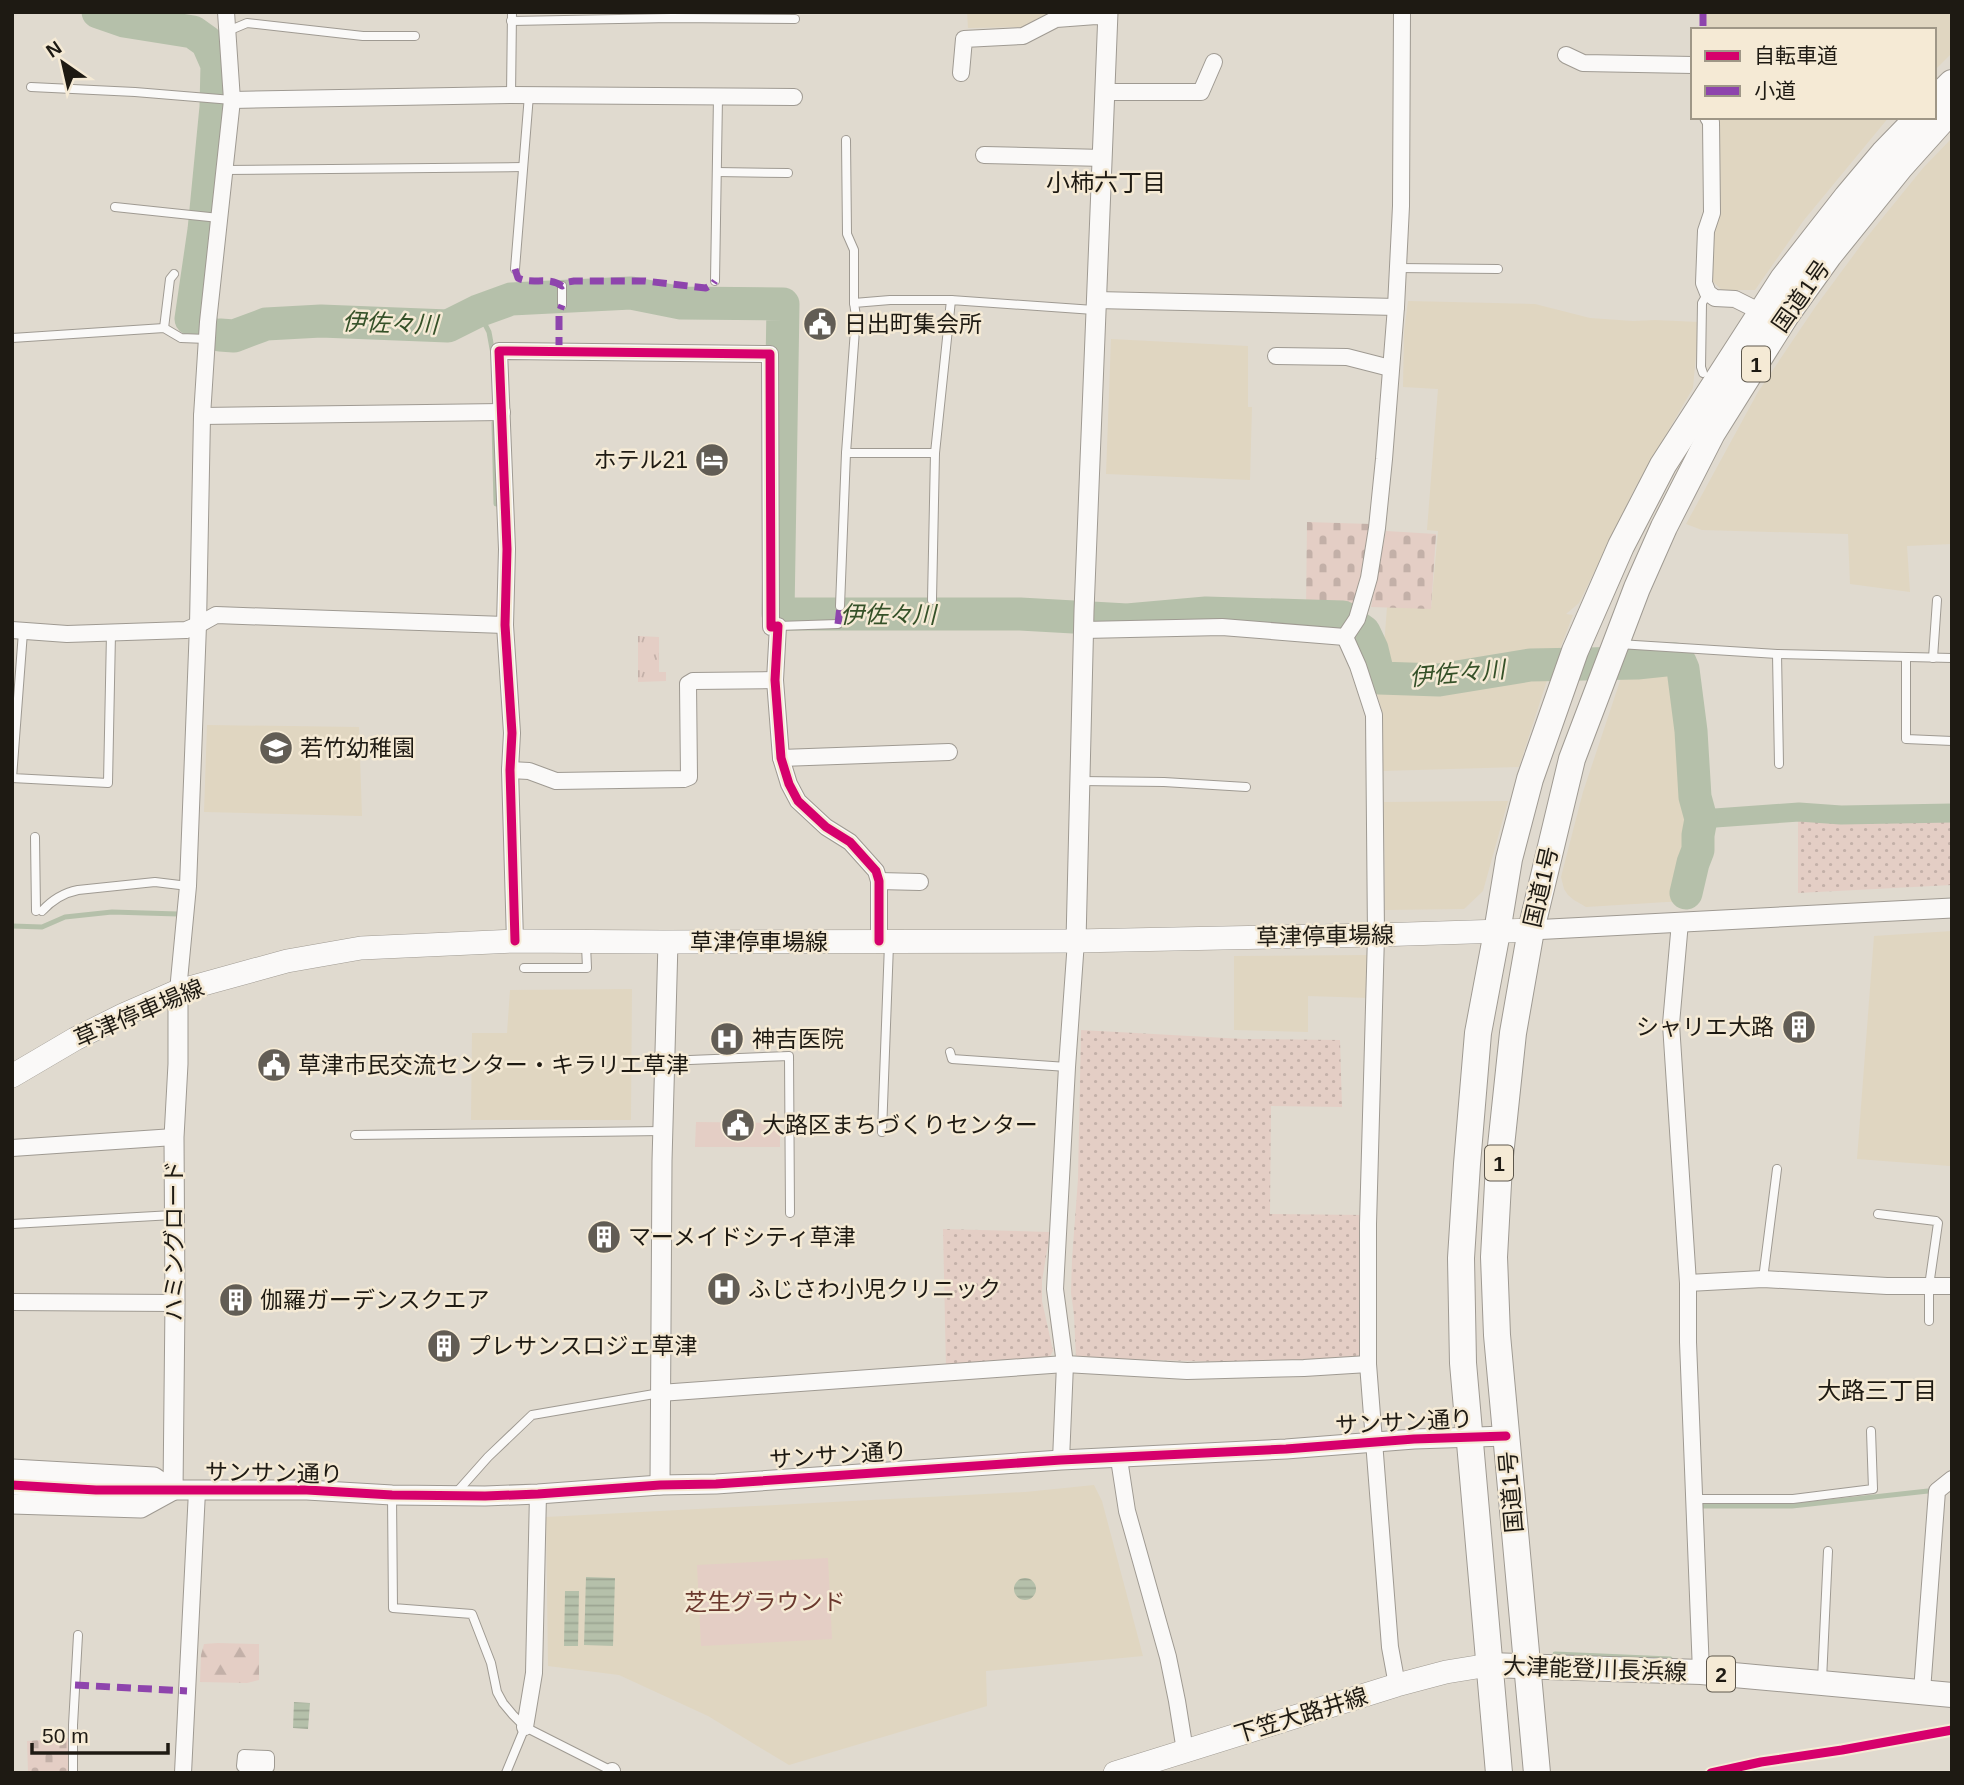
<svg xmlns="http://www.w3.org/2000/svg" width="1964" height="1785" viewBox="0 0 1964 1785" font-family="Arial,'Noto Sans JP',sans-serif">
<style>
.built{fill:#e0d6c1}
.grass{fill:url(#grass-dots)}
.forest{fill:url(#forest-firs)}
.cemetery{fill:url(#cemetery-stones)}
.park{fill:url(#park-tufts)}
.garden{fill:#e4cec5}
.water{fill:url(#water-rules)}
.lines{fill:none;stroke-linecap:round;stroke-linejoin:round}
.stream{stroke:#b5c0aa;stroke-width:5}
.canal{stroke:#b5c0aa;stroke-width:19}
.river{stroke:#b5c0aa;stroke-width:33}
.service-casing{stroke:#9f9a92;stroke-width:10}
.pedestrian-casing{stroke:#9f9a92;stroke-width:14}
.minor-casing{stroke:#9f9a92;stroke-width:18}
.tertiary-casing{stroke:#9f9a92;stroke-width:21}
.secondary-casing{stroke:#9f9a92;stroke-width:24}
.primary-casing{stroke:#9f9a92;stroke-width:26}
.trunk-casing{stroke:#9f9a92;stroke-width:28}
.service{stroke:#faf9f8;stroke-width:8}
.pedestrian{stroke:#faf9f8;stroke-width:12}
.minor{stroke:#faf9f8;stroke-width:16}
.tertiary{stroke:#faf9f8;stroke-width:19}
.secondary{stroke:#faf9f8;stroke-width:23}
.primary{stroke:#faf9f8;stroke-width:24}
.trunk{stroke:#faf9f8;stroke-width:26}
.quiet{stroke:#8e44ad;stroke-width:7;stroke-dasharray:14 7;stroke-linecap:butt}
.cycleway-casing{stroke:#f5ead5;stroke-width:13}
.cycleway{stroke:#d6006c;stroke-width:9}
.labels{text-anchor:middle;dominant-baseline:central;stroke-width:5;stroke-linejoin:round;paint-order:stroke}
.shield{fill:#f5ead5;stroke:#5e584d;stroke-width:2}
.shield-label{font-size:21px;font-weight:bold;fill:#1e1a13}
.street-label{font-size:23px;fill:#1e1a13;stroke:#f5ead5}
.poi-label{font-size:23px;fill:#1e1a13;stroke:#f5ead5;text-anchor:start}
.park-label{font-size:23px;fill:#6a382d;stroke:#f5ead5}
.neighbourhood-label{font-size:24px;fill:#1e1a13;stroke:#f5ead5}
.water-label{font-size:24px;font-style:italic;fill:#355128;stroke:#f5ead5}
</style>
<defs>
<pattern id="grass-dots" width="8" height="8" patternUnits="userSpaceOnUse" patternTransform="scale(1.75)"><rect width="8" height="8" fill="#e4cec5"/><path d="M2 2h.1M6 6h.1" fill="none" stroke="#c3b0a8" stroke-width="1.8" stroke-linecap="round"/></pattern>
<pattern id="forest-firs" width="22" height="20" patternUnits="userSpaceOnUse" patternTransform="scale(1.75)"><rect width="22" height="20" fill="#e4cec5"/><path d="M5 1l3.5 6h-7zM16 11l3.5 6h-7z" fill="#c3b0a8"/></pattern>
<pattern id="cemetery-stones" width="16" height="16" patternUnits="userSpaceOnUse" patternTransform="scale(1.75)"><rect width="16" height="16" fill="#e4cec5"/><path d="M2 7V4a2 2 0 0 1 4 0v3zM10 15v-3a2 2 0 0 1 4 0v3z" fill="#c3b0a8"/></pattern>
<pattern id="park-tufts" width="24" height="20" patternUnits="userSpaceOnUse" patternTransform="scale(1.75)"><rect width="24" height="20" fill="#e4cec5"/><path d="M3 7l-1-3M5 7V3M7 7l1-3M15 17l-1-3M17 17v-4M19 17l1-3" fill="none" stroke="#c3b0a8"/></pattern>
<pattern id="water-rules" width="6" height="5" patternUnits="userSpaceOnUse" patternTransform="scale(1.75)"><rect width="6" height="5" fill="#b5c0aa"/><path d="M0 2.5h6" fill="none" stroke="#9ba491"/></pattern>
</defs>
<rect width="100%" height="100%" fill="#e0dacf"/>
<g class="built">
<polygon points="967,12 1050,12 1023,27 968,28"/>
<polygon points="1705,12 1952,12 1952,53 1934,71 1934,30 1705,30"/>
<polygon points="1719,117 1889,117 1804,220 1755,290 1722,290 1711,280 1710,232 1716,216"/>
<polygon points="1952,138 1952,544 1907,546 1910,592 1850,584 1848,534 1702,530 1686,524 1758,392 1816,306 1867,237 1923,168"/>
<polygon points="1408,301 1535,304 1590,318 1633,321 1655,320 1699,322 1693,388 1635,488 1579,603 1566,614 1573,615 1556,659 1530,659 1446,673 1382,673 1387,607 1431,608 1438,531 1427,530 1438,389 1403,387 1404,332"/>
<polygon points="1111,339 1248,346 1248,407 1252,407 1250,480 1106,474"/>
<polygon points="1677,667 1686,727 1687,747 1685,782 1691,815 1692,843 1678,891 1683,901 1586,907 1574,900 1568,895 1564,889 1561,877 1583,792 1623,672 1637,673 1640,671"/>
<polygon points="1550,671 1519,767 1382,771 1383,715 1374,683 1398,686 1446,686 1471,683 1532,672"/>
<polygon points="207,725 359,727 362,816 204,812"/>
<polygon points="1508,801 1483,891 1464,909 1385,910 1384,802"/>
<polygon points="1952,931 1952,1131 1950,1166 1857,1159 1874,936"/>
<polygon points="1372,955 1371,998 1308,996 1308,1032 1234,1030 1234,956"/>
<polygon points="632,989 631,1120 471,1120 472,1033 507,1033 510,990"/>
<polygon points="1094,1485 1102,1501 1143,1656 986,1671 987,1706 789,1765 708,1716 619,1675 548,1666 546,1517 1025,1492"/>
</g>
<g class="grass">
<polygon points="1802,815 1868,818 1952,815 1952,885 1798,893 1798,821"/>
<polygon points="1081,1030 1244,1039 1340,1040 1342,1107 1271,1106 1270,1214 1364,1215 1361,1358 1269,1363 1076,1358 1074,1315 1071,1293 1072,1259 1078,1179"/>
<polygon points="943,1229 1050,1232 1042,1281 1042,1301 1053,1351 1047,1361 946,1368"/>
</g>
<polygon class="forest" points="218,1643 259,1644 259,1680 247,1683 200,1682 201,1655 204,1644"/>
<g class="cemetery">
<polygon points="1307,522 1371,524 1359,588 1350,614 1338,611 1306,611"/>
<polygon points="1386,531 1436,534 1431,609 1371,607"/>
<polygon points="68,1738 68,1773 28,1773 27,1741"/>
</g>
<polygon class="park" points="638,636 659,637 659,672 666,672 666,681 638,682"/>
<g class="garden">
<polygon points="696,1122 780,1123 780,1147 695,1147"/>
<polygon points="828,1558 832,1639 701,1646 697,1565"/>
</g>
<g class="water">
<polygon points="586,1577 615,1578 613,1646 584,1645"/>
<circle cx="1025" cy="1589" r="11"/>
<polygon points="565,1591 579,1591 578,1646 564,1646"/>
<polygon points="294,1702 310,1703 308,1729 293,1728"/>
</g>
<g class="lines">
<g class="stream">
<polyline points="478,311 489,332 493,354"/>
<polyline points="494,423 496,504"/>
<polyline points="12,926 42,927 65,917 112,912 178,914"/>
<polyline points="1697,1506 1792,1506 1928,1491"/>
<polyline points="1555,1654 1670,1659"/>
</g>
<polyline class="canal" points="1701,819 1799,812 1841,815 1952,813"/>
<g class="river">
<polyline points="98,12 124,21 193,32 207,42 217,65 216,107 204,230 191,319 202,324"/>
<polyline points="220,335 234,336 266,324 321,321 448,326 478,311 511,299 631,293 681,303 783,304 778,614 1020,614 1127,620 1206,613 1343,617 1364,632 1372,649 1379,678 1439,680 1530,665 1637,663 1675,659 1680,662 1683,669 1691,731 1695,797 1701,819 1698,835 1698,850 1693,863 1686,893"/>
</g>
<g class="service-casing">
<g id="service">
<polyline points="511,21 672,18 795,19"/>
<polyline points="228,31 247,23 363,36 415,36"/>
<polyline points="31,87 135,92 232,100"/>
<polyline points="511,95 512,12"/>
<polyline points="846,140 847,234 854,250 854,303"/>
<polyline points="224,170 523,167"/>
<polyline points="717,172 788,173"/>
<polyline points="115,207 219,218"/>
<polyline points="1398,268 1498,269"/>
<polyline points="515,269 529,95"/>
<polyline points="715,281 718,97"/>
<polyline points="562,286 562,305"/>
<polyline points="164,328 170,279 174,274"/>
<polyline points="12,338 164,328 181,338 207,339"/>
<polyline points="1703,373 1701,367 1702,303 1708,293"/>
<polyline points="846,453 856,316 854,303 890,300 951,300"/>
<polyline points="932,600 935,453"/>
<polyline points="840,606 846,453 935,453 951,300 1094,310"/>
<polyline points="778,626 838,624"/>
<polyline points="23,632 12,778 108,783 111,633"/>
<polyline points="1619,644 1777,654 1952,658"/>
<polyline points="1777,654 1779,764"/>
<polyline points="1906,657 1906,739 1952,741"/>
<polyline points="1933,658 1937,600"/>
<polyline points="1080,781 1164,782 1246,787"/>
<polyline points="35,837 36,911"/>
<path d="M42 911C52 900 63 893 78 890L155 882 188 886"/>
<polyline points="524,968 587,968 586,945"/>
<polyline points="950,1052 952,1059 1067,1067"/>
<polyline points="665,1061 789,1056 790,1213"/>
<polyline points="882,1132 889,944"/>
<polyline points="355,1135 663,1131"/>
<polyline points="1878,1214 1936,1221 1938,1223 1929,1286 1929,1321"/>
<polyline points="12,1224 173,1215"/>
<polyline points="1763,1279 1777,1169"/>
<polyline points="456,1493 488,1457 532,1415 660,1393"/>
<polyline points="392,1495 393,1608 472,1614 491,1663 497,1692 503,1703 513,1715 525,1727 612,1771"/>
<polyline points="1695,1499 1793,1499 1873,1489 1871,1431"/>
<polyline points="1822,1680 1828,1551"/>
<polyline points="73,1773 73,1725 78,1635"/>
<polyline points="506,1773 525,1727"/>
</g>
</g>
<g class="pedestrian-casing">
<polygon id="pedestrian" points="244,1756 268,1757 268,1767 243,1766"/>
</g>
<g class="minor-casing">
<g id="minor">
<polyline points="1566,55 1583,63 1693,65"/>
<polyline points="961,73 964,39 1023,36 1056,19 1096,16 1108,17"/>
<polyline points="1106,92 1201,92 1214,62"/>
<polyline points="232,100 511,95 794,97"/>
<polyline points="1708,117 1711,122 1712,213 1706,231 1704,283 1708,293 1715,298 1735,299 1761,312"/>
<polyline points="984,155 1103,158"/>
<polyline points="1096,300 1396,307"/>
<polyline points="1276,356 1347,357 1390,368"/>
<polyline points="202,416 502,412"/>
<polyline points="12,630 67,634 186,630 198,625 216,615 505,625"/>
<polyline points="1084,630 1222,627 1345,637"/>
<polyline points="1345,637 1358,666 1374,715 1376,935 1368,1224 1368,1364 1390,1647 1397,1685"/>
<polyline points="1345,637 1357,619 1369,578 1377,528 1384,459 1396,307 1401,206 1402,12"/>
<polyline points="781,758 949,752"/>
<polyline points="510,770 529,771 556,781 684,779 689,777 688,684 693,681 775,680"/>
<polyline points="879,881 920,882"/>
<polyline points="1680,922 1671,1024 1688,1283 1688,1342 1701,1672"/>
<polyline points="515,941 510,770 512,733 505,625 507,549 499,351 770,354 771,627 778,626 775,680 781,758 789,784 798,801 826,827 850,842 876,871 879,881 879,941"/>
<polyline points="178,991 188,886 198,625 202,416 208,322 232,100 226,12"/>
<polyline points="12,1148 174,1137"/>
<polyline points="1688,1283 1763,1279 1887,1286 1952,1286"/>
<polyline points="12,1302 175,1303"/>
<polyline points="660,1393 1065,1364 1187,1371 1304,1368 1368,1364"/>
<polyline points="1119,1459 1127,1511 1168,1657 1177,1701 1185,1751"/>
<polyline points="1061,1460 1065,1364 1055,1289 1067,1067 1076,941"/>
<polyline points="1922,1691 1937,1491 1952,1479"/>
<polyline points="525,1727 534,1673 538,1494"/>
<polyline points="183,1773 197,1491"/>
<polyline points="611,1773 612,1771"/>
</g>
</g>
<g class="tertiary-casing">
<g id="tertiary">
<polyline points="1531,930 1952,908"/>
<polyline points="1076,941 1084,611 1108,12"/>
<polyline points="12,1469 154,1477 173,1490"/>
<polyline points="12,1485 96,1490 307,1490 392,1495 485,1496 538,1494 660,1485 716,1484 1061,1460 1286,1449 1414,1439 1506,1436"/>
<polyline points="660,1485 662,1161 668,942"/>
<polyline points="173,1490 175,1303 174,1137 178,1064 178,991"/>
<polyline points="12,1504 141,1508 172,1491"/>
</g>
</g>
<g class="secondary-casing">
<g id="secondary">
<polyline points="12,1076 75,1039 123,1015 178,991 287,961 361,948 515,941 663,942 1076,941 1376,935 1531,930"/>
<polyline points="1115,1773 1397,1685 1446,1672 1489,1665"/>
</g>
</g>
<g class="primary-casing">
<polyline id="primary" points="1489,1665 1701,1672 1952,1695"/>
</g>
<g class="trunk-casing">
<g id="trunk">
<polyline points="1934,101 1952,83"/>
<polyline points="1499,1773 1463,1363 1461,1258 1467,1164 1478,1033 1497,932 1509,859 1530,779 1575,651 1621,546 1663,465 1783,279 1847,197 1884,153 1919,117"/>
<polyline points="1537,1773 1497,1335 1494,1257 1499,1165 1513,1033 1531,930 1572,759 1637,588 1664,527 1712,433 1786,315 1829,255 1900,167 1952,109"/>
</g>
</g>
<use href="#service" class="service"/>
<use href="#pedestrian" class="pedestrian"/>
<use href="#minor" class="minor"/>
<use href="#tertiary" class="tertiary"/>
<use href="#secondary" class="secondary"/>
<use href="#primary" class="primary"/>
<use href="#trunk" class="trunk"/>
<g class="quiet">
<polyline points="1703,12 1703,30"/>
<path d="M515 269 518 278C532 285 549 276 562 286L568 282 574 281H645L706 288 713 284 715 281"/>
<polyline points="559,351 559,313 562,305"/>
<polyline points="838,624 840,606"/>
<polyline points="75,1685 187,1691"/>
</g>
<g class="cycleway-casing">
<g id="cycleway">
<polyline points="515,941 510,770 512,733 505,625 507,549 499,351 770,354 771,627 778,626 775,680 781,758 789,784 798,801 826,827 850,842 876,871 879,881 879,941"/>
<polyline points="12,1485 96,1490 307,1490 392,1495 485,1496 538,1494 660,1485 716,1484 1061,1460 1286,1449 1414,1439 1506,1436"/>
<polyline points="1711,1773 1761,1762 1842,1750 1952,1730"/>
</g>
</g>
<use href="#cycleway" class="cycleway"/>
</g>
<defs>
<g id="civic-disc" transform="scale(1.75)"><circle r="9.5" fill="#625d55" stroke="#f5ead5"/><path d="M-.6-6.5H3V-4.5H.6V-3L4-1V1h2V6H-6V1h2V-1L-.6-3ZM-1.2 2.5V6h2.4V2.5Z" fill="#fff"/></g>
<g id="hotel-disc" transform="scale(1.75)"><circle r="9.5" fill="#625d55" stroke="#f5ead5"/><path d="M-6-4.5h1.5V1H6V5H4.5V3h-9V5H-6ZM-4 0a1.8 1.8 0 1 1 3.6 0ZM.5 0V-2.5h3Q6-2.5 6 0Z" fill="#fff"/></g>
<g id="school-disc" transform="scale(1.75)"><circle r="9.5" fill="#625d55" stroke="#f5ead5"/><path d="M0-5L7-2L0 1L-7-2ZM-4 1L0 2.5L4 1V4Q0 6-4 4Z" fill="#fff"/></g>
<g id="building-disc" transform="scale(1.75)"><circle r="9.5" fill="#625d55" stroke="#f5ead5"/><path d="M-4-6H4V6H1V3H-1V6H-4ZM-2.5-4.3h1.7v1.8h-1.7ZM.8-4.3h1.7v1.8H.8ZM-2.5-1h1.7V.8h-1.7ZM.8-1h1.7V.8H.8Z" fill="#fff"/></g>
<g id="hospital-disc" transform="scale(1.75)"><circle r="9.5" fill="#625d55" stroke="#f5ead5"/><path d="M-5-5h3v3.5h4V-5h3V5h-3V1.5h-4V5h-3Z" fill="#fff"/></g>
</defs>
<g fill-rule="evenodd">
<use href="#civic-disc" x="820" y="324"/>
<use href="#hotel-disc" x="712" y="460"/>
<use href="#school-disc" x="276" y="748"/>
<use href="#building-disc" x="1799" y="1027"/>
<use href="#hospital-disc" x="727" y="1039"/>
<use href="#civic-disc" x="274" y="1065"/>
<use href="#civic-disc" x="738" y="1125"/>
<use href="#building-disc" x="604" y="1237"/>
<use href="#hospital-disc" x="724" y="1289"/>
<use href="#building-disc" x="236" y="1300"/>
<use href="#building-disc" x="444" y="1346"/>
</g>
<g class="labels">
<g class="shield">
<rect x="1742" y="346.5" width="28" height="35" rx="5"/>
<rect x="1485" y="1145.5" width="28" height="35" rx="5"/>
<rect x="1707" y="1656.5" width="28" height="35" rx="5"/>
</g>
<g class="shield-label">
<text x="1756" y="364">1</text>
<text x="1499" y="1163">1</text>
<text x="1721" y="1674">2</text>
</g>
<g class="street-label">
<text transform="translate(1801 296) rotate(-55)">国道1号</text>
<text transform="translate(1541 887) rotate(-77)">国道1号</text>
<text transform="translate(1325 936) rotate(-1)">草津停車場線</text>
<text x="759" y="942">草津停車場線</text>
<text transform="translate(139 1013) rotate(-23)">草津停車場線</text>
<text transform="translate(174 1241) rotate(-90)">ハミングロード</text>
<text transform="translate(1404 1422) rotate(-3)">サンサン通り</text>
<text transform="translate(838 1455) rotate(-4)">サンサン通り</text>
<text transform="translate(274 1473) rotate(1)">サンサン通り</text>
<text transform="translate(1511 1492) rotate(-95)">国道1号</text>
<text transform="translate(1595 1669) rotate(2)">大津能登川長浜線</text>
<text transform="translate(1301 1715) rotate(-17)">下笠大路井線</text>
</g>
<g class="poi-label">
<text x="844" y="324">日出町集会所</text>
<text x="688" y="460" text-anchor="end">ホテル21</text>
<text x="300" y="748">若竹幼稚園</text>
<text x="1774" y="1027" text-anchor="end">シャリエ大路</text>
<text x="752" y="1039">神吉医院</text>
<text x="298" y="1065">草津市民交流センター・キラリエ草津</text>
<text x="762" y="1125">大路区まちづくりセンター</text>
<text x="628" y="1237">マーメイドシティ草津</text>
<text x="748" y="1289">ふじさわ小児クリニック</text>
<text x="260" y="1300">伽羅ガーデンスクエア</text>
<text x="468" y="1346">プレサンスロジェ草津</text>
</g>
<g class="park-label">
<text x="765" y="1602">芝生グラウンド</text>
</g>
<g class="neighbourhood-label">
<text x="1106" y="182">小柿六丁目</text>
<text x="1877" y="1390">大路三丁目</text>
</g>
<g class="water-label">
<text transform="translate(390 323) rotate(2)">伊佐々川</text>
<text x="888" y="614">伊佐々川</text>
<text transform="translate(1457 673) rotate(-5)">伊佐々川</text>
</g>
</g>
<rect width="1964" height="1785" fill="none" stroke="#1e1a13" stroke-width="28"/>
<rect x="1691" y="28" width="245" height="91" fill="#f5ead5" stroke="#9f9787" stroke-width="2"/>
<rect x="1705" y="51" width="35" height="10" fill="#d6006c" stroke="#9f9787" stroke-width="2"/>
<text x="1754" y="63" font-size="21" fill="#1e1a13">自転車道</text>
<rect x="1705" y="86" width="35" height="10" fill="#8e44ad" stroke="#9f9787" stroke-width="2"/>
<text x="1754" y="98" font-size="21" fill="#1e1a13">小道</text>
<g transform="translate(63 63) rotate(326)" stroke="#f5ead5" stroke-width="5" paint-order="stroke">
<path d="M0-5L12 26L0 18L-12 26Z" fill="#1e1a13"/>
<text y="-10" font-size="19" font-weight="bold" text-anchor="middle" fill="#1e1a13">N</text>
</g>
<path d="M32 1743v10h136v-10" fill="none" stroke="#1e1a13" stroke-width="3.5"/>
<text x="42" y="1743" font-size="21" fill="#1e1a13" stroke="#f5ead5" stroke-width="5" paint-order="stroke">50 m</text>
</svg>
